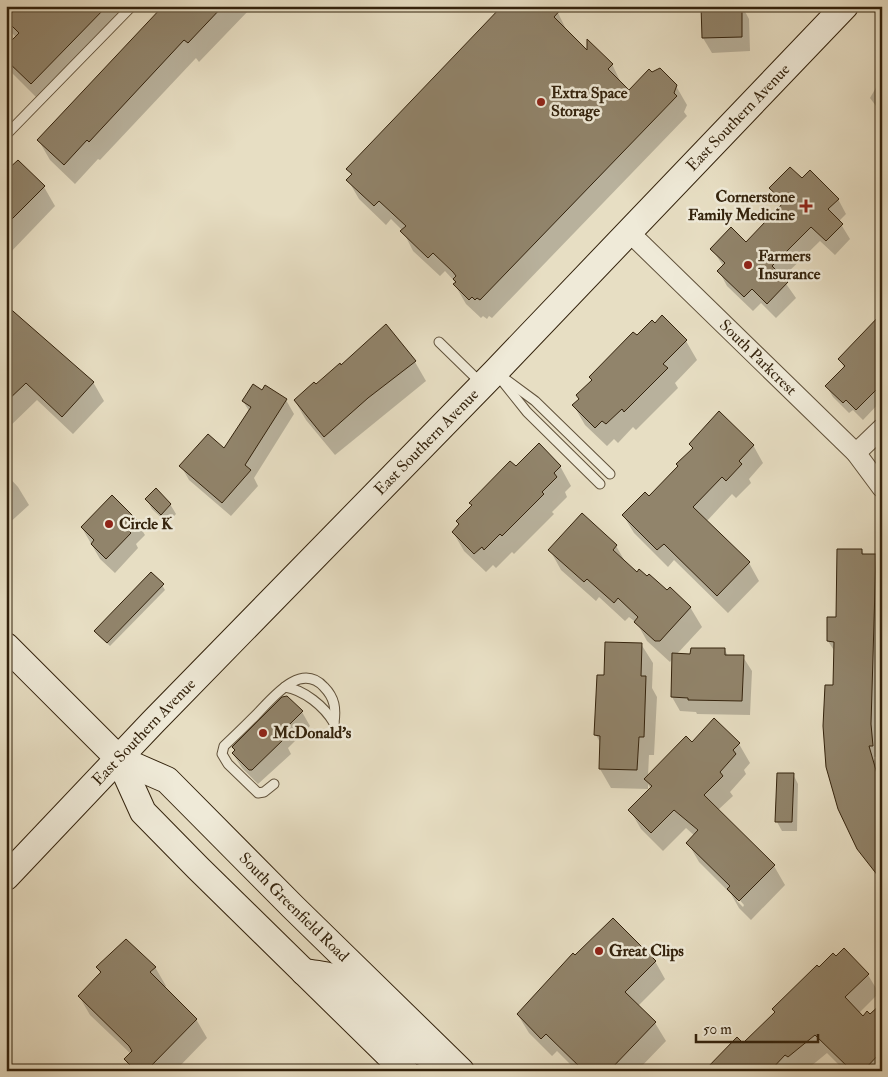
<svg xmlns="http://www.w3.org/2000/svg" width="888" height="1077" viewBox="0 0 888 1077" font-family="'IM FELL Double Pica',serif">
<style>
.shadow{fill:#0003;fill-rule:evenodd}
.building{fill:#91846b;stroke:#33220c}
.lines{fill:none;stroke-linecap:round;stroke-linejoin:round}
.lane-casing{stroke:#60513a;stroke-width:11}
.street-casing{stroke:#60513a;stroke-width:21}
.secondary-casing{stroke:#33220c;stroke-width:28}
.lane{stroke:#efead8;stroke-width:9}
.street{stroke:#efead8;stroke-width:19}
.secondary{stroke:#efead8;stroke-width:26}
.poi-dot{fill:#8f2418;stroke:#efead8;stroke-width:2}
.labels{text-anchor:middle;dominant-baseline:central;stroke-width:5;stroke-linejoin:round;paint-order:stroke}
.poi-label{font-size:16px;font-weight:bold;fill:#33220c;stroke:#efead8;text-anchor:start}
.street-label{font-size:16px;fill:#33220c;stroke:#efead8}
</style>
<rect width="100%" height="100%" fill="#e7dec3"/>
<filter id="stains"><feTurbulence type="fractalNoise" baseFrequency=".004" numOctaves="4"/><feColorMatrix values="0 0 0 0 .2 0 0 0 0 .09 0 0 0 0 .02 0 0 0 .5 -.17"/></filter>
<radialGradient id="worn" r=".72"><stop offset=".6" stop-color="#630" stop-opacity="0"/><stop offset="1" stop-color="#630" stop-opacity=".3"/></radialGradient>
<g class="shadow">
<polygon points="6,6 135,6 42,103 12,73 6,63 6,48 16,37 6,27"/>
<polygon points="164,6 249,6 250,9 199,62 196,58 100,160 98,159 75,184 50,160 39,141"/>
<polygon points="702,6 742,6 749,19 750,51 712,53 703,38"/>
<polygon points="558,13 568,33 588,53 612,64 622,85 629,92 676,86 687,105 684,112 687,116 492,318 489,316 487,319 483,316 481,318 466,304 455,285 456,283 445,271 440,276 413,251 403,231 391,219 386,225 359,199 348,180 352,176 348,169"/>
<polygon points="882,77 882,114 870,98"/>
<polygon points="6,173 44,187 55,206 6,257"/>
<polygon points="802,180 838,199 846,214 839,221 850,239 835,255 820,241 782,278 796,298 776,318 761,303 753,311 727,286 719,271 724,267 712,249 746,244 782,206 771,188"/>
<polygon points="6,307 93,382 104,401 73,434 37,400 6,430"/>
<polygon points="882,316 882,400 863,420 853,410 849,413 833,397 827,387 844,368 840,360"/>
<polygon points="637,337 686,341 697,360 675,383 678,388 636,430 633,427 618,443 614,439 607,446 585,425 574,406 592,381 590,377"/>
<polygon points="415,362 426,381 335,455 306,420 295,401 341,366"/>
<polygon points="262,391 286,400 294,414 254,478 258,486 231,516 189,480 181,466 224,450 249,411 243,401"/>
<polygon points="690,444 753,445 763,463 749,479 751,483 736,498 732,494 706,522 749,563 759,581 728,613 674,560 668,567 634,533 623,515 649,498 693,450"/>
<polygon points="560,466 571,486 565,492 567,497 552,512 554,514 514,554 512,552 496,568 493,565 486,572 464,551 453,532 460,525 457,521 516,468"/>
<polygon points="6,474 18,487 29,505 6,526"/>
<polygon points="112,497 136,521 145,535 136,544 138,548 115,573 100,559 82,528"/>
<polygon points="147,500 170,504 176,514 167,523 152,509"/>
<polygon points="616,546 626,563 637,573 690,607 702,627 676,655 692,655 725,650 728,656 743,657 752,671 750,715 697,714 696,712 680,711 672,697 673,658 670,662 647,641 637,623 629,617 625,621 599,597 596,601 561,570 550,550"/>
<polygon points="862,550 864,555 875,555 882,566 877,736 879,756 874,757 882,784 882,882 858,848 834,687 835,652 828,641"/>
<polygon points="162,585 165,590 110,646 98,635"/>
<path d="M641 644 653 663 652 688 657 697 654 755H649L648 776 692 744 714 720 739 744 750 763 744 770 746 774 730 792 733 796 718 810 774 866 785 885 751 920 739 908 731 894 699 862 688 843 695 836 686 828 663 851 641 829 630 810 651 789 648 784V789L611 788 600 769 601 744 596 735 605 676ZM737 897 744 905 743 907 737 901Z"/>
<polygon points="302,712 310,726 288,748 291,754 258,784 242,768 233,754"/>
<polygon points="793,774 798,784 797,831 782,831 777,822"/>
<polygon points="836,957 868,975 879,993 859,1013 863,1018 882,1013 882,1071 845,1071 827,1053 805,1071 706,1071 743,1045 776,1014 773,1009 818,969"/>
<polygon points="655,961 665,979 638,1006 655,1023 666,1041 637,1071 577,1071 557,1051 552,1056 529,1033 518,1015"/>
<polygon points="97,967 155,967 166,986 164,988 196,1019 207,1038 175,1071 132,1071 126,1059 131,1054 90,1015 79,996 101,974"/>
</g>
<g class="building">
<polygon points="6,6 107,6 31,84 6,60 6,46 19,33 6,20"/>
<polygon points="163,6 223,6 188,43 184,40 89,142 87,140 64,165 37,140"/>
<polygon points="502,6 564,6 554,17 587,50 587,39 613,64 608,69 629,90 649,69 652,72 660,68 677,85 674,93 677,96 480,300 477,298 475,300 472,297 469,300 453,284 456,282 453,279 456,276 453,272 433,253 428,258 400,231 406,226 379,201 374,206 346,180 352,174 346,169"/>
<polygon points="701,6 742,6 742,37 702,38"/>
<polygon points="18,160 45,186 6,225 6,171"/>
<polygon points="790,167 802,178 810,170 839,199 828,209 843,224 826,241 811,227 772,266 788,282 767,304 752,289 744,297 717,271 725,263 710,249 731,227 746,242 784,202 769,188"/>
<polygon points="6,305 94,382 62,417 26,383 6,402"/>
<polygon points="882,313 882,384 856,410 846,400 843,403 825,386 845,366 838,359"/>
<polygon points="662,315 687,340 663,364 668,368 624,412 622,409 606,424 602,421 595,428 572,405 579,399 576,395 592,380 589,377 633,332 637,335 652,320 655,323"/>
<polygon points="386,324 416,361 368,398 324,437 294,400 314,382 316,384 340,363 341,365"/>
<polygon points="253,384 262,390 265,385 287,399 245,465 251,470 222,503 179,466 208,434 224,448 251,407 242,401"/>
<polygon points="719,411 754,445 739,461 742,464 726,481 722,477 693,507 750,562 717,596 664,544 657,550 622,515 645,492 649,496 678,466 676,464 693,448 689,444"/>
<polygon points="539,443 561,466 554,473 557,477 542,492 544,494 502,536 500,534 484,550 482,547 474,554 452,532 459,524 456,521 472,505 469,503 510,461 516,466"/>
<polygon points="156,488 171,504 161,515 145,499"/>
<polygon points="112,495 137,520 128,530 131,533 106,559 91,544 94,540 81,527"/>
<polygon points="582,513 617,545 613,550 637,572 639,569 647,576 649,574 667,590 670,587 691,607 660,641 655,641 634,622 638,617 618,598 614,603 587,579 584,582 548,550"/>
<polygon points="837,549 862,549 862,554 876,554 871,724 873,746 869,746 882,791 882,881 857,849 838,809 826,767 823,726 825,685 833,685 834,642 827,641 827,617 836,617"/>
<polygon points="151,572 164,584 107,643 94,631"/>
<polygon points="605,642 642,643 641,676 646,676 644,737 639,737 637,770 599,769 600,736 594,735 597,675 604,675"/>
<polygon points="691,648 725,648 725,655 744,655 742,701 688,700 688,698 671,697 672,653 690,654"/>
<polygon points="287,696 303,711 280,734 284,739 252,770 249,770 232,753 235,750 232,747 282,697"/>
<polygon points="714,718 740,743 733,750 736,754 720,772 723,776 704,795 775,865 739,901 727,889 730,886 686,843 698,830 674,810 651,833 628,810 652,786 644,779 686,736 692,742"/>
<polygon points="777,773 794,773 792,822 775,822"/>
<polygon points="613,918 656,961 625,992 656,1022 609,1071 584,1071 546,1034 541,1039 517,1014 573,953 575,955"/>
<polygon points="126,939 156,967 150,972 197,1019 149,1068 146,1065 141,1071 136,1071 124,1059 132,1051 129,1046 78,996 101,972 96,967"/>
<polygon points="844,948 869,974 845,997 863,1016 867,1011 870,1014 882,1003 882,1051 863,1071 852,1071 815,1035 788,1057 785,1055 770,1071 704,1071 737,1037 743,1043 775,1012 772,1009 817,965 819,967 833,953 836,956"/>
</g>
<g class="lines">
<g class="lane-casing">
<g id="lane">
<polyline points="6,135 132,6"/>
<polyline points="439,342 481,383"/>
<polyline points="497,373 535,401 610,474"/>
<polyline points="503,382 527,412 600,484"/>
<path d="M285 687C304 690 324 706 334 723"/>
<path d="M274 784 264 792 258 793 228 764 222 754 224 746C235 736 245 726 255 716 272 699 300 661 324 687 335 698 336 709 334 723"/>
</g>
</g>
<g class="street-casing">
<g id="street">
<path id="s1" d="M629 232 856 453 882 488"/>
<polyline points="856,453 882,428"/>
</g>
</g>
<g class="secondary-casing">
<g id="secondary">
<polyline points="6,646 119,759 143,812 198,868 405,1071"/>
<path id="s2" d="M119 759 167 780 293 907 461 1071"/>
<path id="s3" d="M6 877 153 722 495 372 845 6"/>
<path d="M304 972C314 974 329 974 338 980 363 995 410 1066 440 1053"/>
</g>
</g>
<use href="#lane" class="lane"/>
<use href="#street" class="street"/>
<use href="#secondary" class="secondary"/>
</g>
<g class="poi-dot">
<circle cx="541" cy="102" r="5"/>
<path d="M803.5 198.5h5v5h5v5h-5v5h-5v-5h-5v-5h5z"/>
<circle cx="748" cy="265" r="5"/>
<circle cx="109" cy="524" r="5"/>
<circle cx="263" cy="733" r="5"/>
<circle cx="599" cy="951" r="5"/>
</g>
<g class="labels">
<g class="poi-label">
<text x="551" y="93">Extra Space<tspan x="551" dy="18">Storage</tspan></text>
<text x="795" y="197" text-anchor="end">Cornerstone<tspan x="795" dy="18">Family Medicine</tspan></text>
<text x="758" y="256">Farmers<tspan x="758" dy="18">Insurance</tspan></text>
<text x="119" y="524">Circle K</text>
<text x="273" y="733">McDonald's</text>
<text x="609" y="951">Great Clips</text>
</g>
<g class="street-label">
<text stroke="none"><textPath href="#s3" startOffset="1055">East Southern Avenue</textPath></text>
<text stroke="none"><textPath href="#s1" startOffset="180">South Parkcrest</textPath></text>
<text stroke="none"><textPath href="#s3" startOffset="605">East Southern Avenue</textPath></text>
<text stroke="none"><textPath href="#s3" startOffset="200">East Southern Avenue</textPath></text>
<text stroke="none"><textPath href="#s2" startOffset="232">South Greenfield Road</textPath></text>
</g>
</g>
<rect width="888" height="1077" fill="none" stroke="#e7dec3" stroke-width="25"/>
<rect x="8" y="8" width="873" height="1062" fill="none" stroke="#33220c" stroke-width="2.5"/>
<rect x="12" y="12" width="863" height="1052" fill="none" stroke="#33220c"/>
<path d="M696 1034v8h122v-8" fill="none" stroke="#33220c" stroke-width="2.5"/>
<text x="703" y="1034" font-size="15" fill="#33220c" stroke="#efead8" stroke-width="4" paint-order="stroke">50 m</text>
<rect width="100%" height="100%" filter="url(#stains)"/>
<rect width="100%" height="100%" fill="url(#worn)"/>
</svg>
